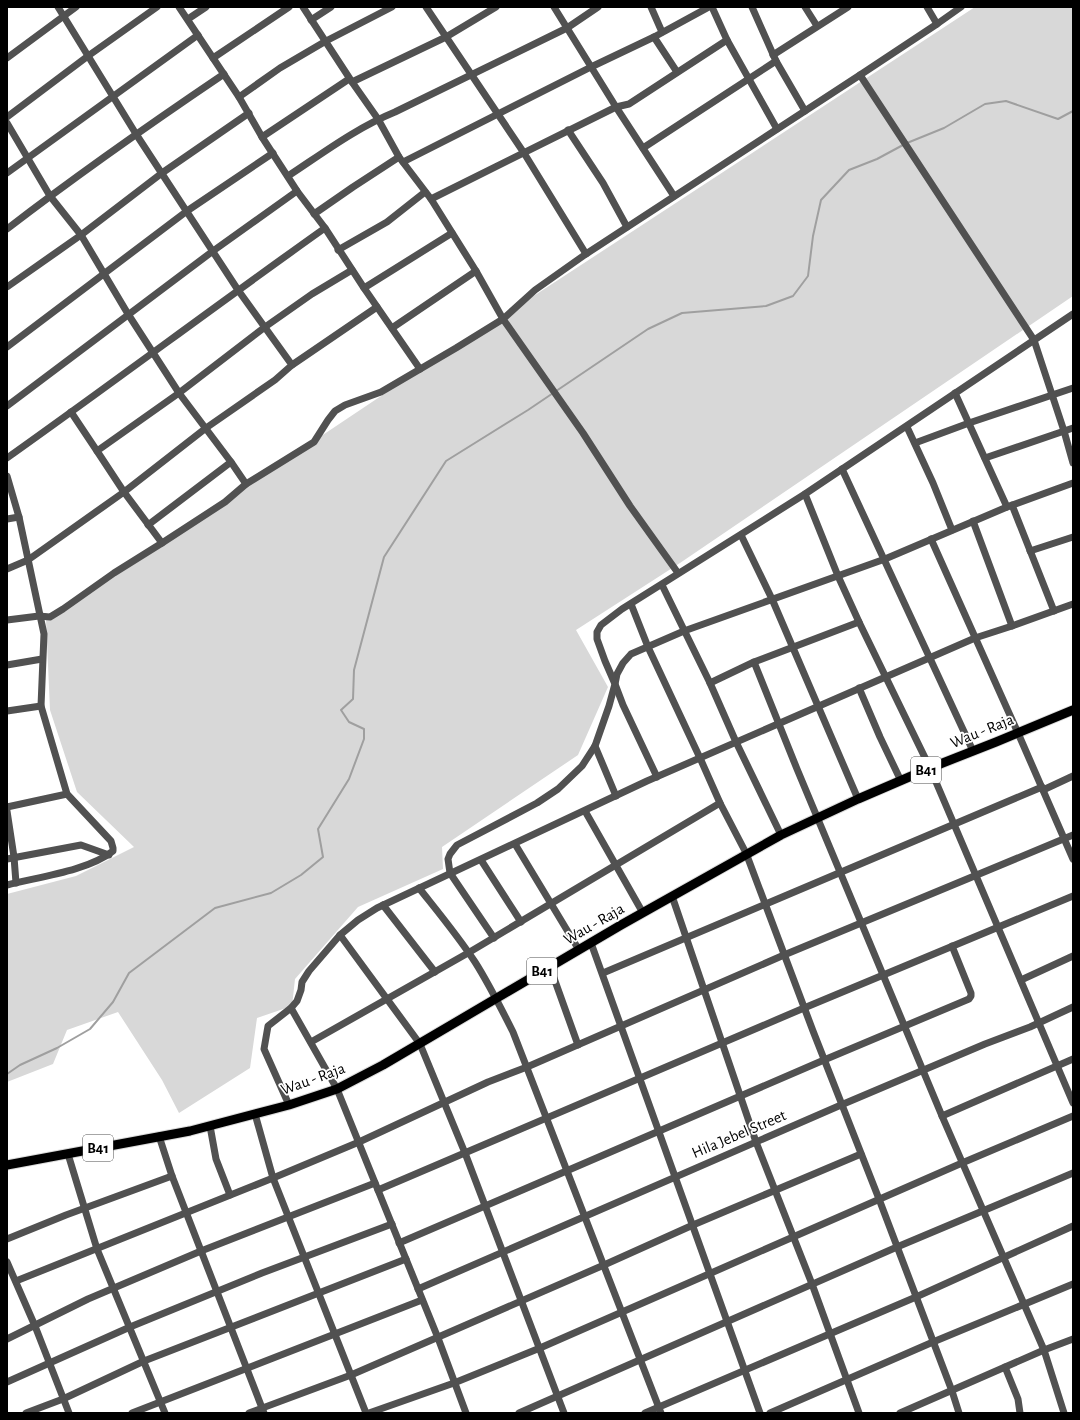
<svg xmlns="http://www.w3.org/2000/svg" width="1080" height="1420" viewBox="0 0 1080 1420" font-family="'Alegreya Sans',sans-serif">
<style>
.green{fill:#d8d8d8}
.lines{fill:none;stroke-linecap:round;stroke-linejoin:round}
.stream{stroke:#9f9f9f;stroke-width:2}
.major-casing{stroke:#dbdbdb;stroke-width:11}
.minor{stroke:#515151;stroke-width:7}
.major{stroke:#000;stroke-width:9}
.labels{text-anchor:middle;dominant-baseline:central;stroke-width:3.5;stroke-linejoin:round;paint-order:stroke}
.shield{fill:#fff;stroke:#4c4c4c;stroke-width:1}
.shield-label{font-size:15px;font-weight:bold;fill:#000}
.street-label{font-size:16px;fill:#000;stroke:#fff}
</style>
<rect width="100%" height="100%" fill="#fff"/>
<polygon class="green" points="975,7 1073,7 1073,296 680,563 576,630 608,687 578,755 442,847 443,869 358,907 295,979 292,1006 257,1018 250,1068 179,1113 162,1080 118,1012 67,1030 53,1064 7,1082 7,894 76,876 134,847 77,792 50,710 46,620 378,398"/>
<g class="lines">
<g class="stream">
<polyline points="907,143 944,128 985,104 1006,101 1058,119 1073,111"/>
<polyline points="7,1074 20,1065 57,1048 90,1029 113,1002 129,973 215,908 271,893 301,875 323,857 318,829 349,779 364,739 364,729 349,722 341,710 353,699 354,670 384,557 446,461 528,410 648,329 682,313 766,306 793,296 808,276 813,236 821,200 849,170 877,159 903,145"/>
</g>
<g class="major-casing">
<polyline id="major" points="7,1165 190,1131 289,1105 337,1089 383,1065 621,925 781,835 858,799 930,768 996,742 1073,710"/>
</g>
<g class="minor">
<polyline points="179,7 239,97 262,137 297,191 325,228 364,288 420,369"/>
<polyline points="303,7 352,82 378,119 399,157 431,199 476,271 503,319 583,433 630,506 678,573"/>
<polyline points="426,7 524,153 586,254"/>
<polyline points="554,7 616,107 674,196"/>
<polyline points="651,7 662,32"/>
<polyline points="712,7 727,40 777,129"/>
<polyline points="752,7 776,61 805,111"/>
<polyline points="805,7 817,26"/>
<polyline points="927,7 937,24"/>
<polyline points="188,19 206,7"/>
<polyline points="311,20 331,7"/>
<polyline points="654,37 677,72"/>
<polyline points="773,55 848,7"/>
<polyline points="7,58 76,7"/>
<polyline points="213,58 289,7"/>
<polyline points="860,75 1034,340 1064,431 1073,463"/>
<polyline points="352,82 446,37 496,7"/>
<polyline points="239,97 280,68 326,41 392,7"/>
<polyline points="7,117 88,56 157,7"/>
<polyline points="7,123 50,196 81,235 128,314 179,393 231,462 246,484"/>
<polyline points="568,130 603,183 627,227"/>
<polyline points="262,137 349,79"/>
<polyline points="643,148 776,61"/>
<polyline points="403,162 591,67 654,37 709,7"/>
<polyline points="7,173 198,35"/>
<path d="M288 176C323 153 356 128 395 112L567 28 598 7"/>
<polyline points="431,199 616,107 629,104 727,40"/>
<polyline points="314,214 353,187 399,157"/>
<path d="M7 229C77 175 150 124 224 74"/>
<polyline points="338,250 387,222 425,192"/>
<polyline points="7,287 81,235 162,173 249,113"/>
<polyline points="364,288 452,233"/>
<polyline points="392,328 476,271"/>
<polyline points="7,347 187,211 273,153"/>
<polyline points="292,365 377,307"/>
<polyline points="955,393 1007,507"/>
<polyline points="7,406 213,251 297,191"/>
<polyline points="71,412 97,451"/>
<polyline points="907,427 933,483 952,530"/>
<polyline points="915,443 969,423 1073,388"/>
<path d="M7 458C114 382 218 304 325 228"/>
<polyline points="985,458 1073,428"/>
<polyline points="842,469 973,751"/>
<path d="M7 476 19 517 44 634 41 706 67 794 111 841 113 848V851C88 871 38 877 7 885"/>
<polyline points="805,494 838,576 859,622 930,768 1073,1103"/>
<polyline points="1012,505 1054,611"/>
<polyline points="7,519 19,517"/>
<polyline points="973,521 1012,626"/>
<polyline points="148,525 231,462"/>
<polyline points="741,535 772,599 858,799"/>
<polyline points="931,539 1018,733 1073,859"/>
<polyline points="162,543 124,492 97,451 179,393 265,327 312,294 352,270"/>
<polyline points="1030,551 1073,537"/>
<polyline points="7,569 28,560 124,492 206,428 275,380 292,365 238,290 136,134 58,7"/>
<polyline points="662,585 710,683 736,742 781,835"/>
<polyline points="631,604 648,647 700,758 720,803 746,853 813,1031 879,1199 952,1391 959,1413"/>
<polyline points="7,620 39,616 50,617 63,609 114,573 162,543 225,502 246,484 314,442 328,420 335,411 345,405 381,392 456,348 503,319 535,290 586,254 860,75 937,24 961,7"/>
<polyline points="754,662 797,769 942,1116 1044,1350 1064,1413"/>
<polyline points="7,665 42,659"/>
<polyline points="710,683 754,662 859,622"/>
<polyline points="859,688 880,737 901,781"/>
<polyline points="7,711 41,706"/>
<polyline points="595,746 616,796"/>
<polyline points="657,777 623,705 615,684 617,674 623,663 631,654 684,631 885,559 1007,507 1073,483"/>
<polyline points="1043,790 1073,776"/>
<polyline points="7,807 67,794"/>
<polyline points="7,811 14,857 16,883"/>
<polyline points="585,811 643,913"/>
<polyline points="515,844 579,950"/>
<polyline points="7,859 81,845 109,855"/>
<polyline points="481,860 521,922"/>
<path d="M419 888C438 912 458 936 475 962 489 984 501 1008 513 1032L661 1413"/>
<polyline points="672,896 756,1142 812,1284 859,1413"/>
<polyline points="383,905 435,972"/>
<polyline points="340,935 420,1044 465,1153 564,1413"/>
<polyline points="494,938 450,873 448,859 450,854 457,845 537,803 558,789 582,766 595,746 609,706 615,684 605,661 597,639 597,632 601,625 622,609 805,494 1073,314"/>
<polyline points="591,943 760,1413"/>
<polyline points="550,967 578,1045"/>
<polyline points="603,973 1042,787"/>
<polyline points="1021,980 1073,956"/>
<polyline points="291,1008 337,1089 438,1338 466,1413"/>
<polyline points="311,1042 468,953 720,803"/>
<polyline points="289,1105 264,1049 268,1026 291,1008 297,1001 301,990 302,982 309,971 340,935 358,920 377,908 647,781 975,638 1012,626 1073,604"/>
<polyline points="255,1114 273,1178 366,1413"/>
<polyline points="942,1116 1073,1059"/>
<polyline points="210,1126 216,1159 230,1195"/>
<polyline points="159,1136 172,1176 264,1413"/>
<polyline points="68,1154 97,1249 165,1413"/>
<polyline points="378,1190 804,1008 1073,896"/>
<polyline points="7,1239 66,1215 172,1176"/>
<polyline points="399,1243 824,1060 969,999 971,996 971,993 952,946"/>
<polyline points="7,1262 35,1326 69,1413"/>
<polyline points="16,1281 273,1178 359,1142 488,1082 527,1067 784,955 1073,835"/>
<polyline points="418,1289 841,1105 985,1044 1030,1027 1073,1007"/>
<polyline points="7,1339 88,1299 201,1251 375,1183"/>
<polyline points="1005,1367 1018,1399 1020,1413"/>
<polyline points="7,1382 130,1327 262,1273 392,1224"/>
<polyline points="26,1413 63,1399 144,1361 406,1259"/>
<polyline points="132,1413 422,1300"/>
<polyline points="249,1413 351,1375 604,1265 693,1225 861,1154"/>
<polyline points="369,1413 454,1383 540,1348 962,1163 1073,1116"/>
<polyline points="519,1413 897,1247 1073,1173"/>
<polyline points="645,1413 916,1297 1073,1226"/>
<polyline points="770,1413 933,1342 1073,1284"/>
<polyline points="900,1413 1044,1350 1073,1339"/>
</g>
<use href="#major" class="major"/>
</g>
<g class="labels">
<g class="shield">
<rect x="911" y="757" width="30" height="26" rx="3"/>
<rect x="527" y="958" width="30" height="26" rx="3"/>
<rect x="83" y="1135" width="30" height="26" rx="3"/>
</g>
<g class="shield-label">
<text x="926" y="770">B41</text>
<text x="542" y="971">B41</text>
<text x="98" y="1148">B41</text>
</g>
<g class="street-label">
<text transform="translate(982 731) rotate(-22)">Wau - Raja</text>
<text transform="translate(594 924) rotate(-30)">Wau - Raja</text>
<text transform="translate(313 1079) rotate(-20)">Wau - Raja</text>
<text transform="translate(739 1134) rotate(-23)">Hila Jebel Street</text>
</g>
</g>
<rect width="1080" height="1420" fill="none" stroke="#000000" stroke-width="16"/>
</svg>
